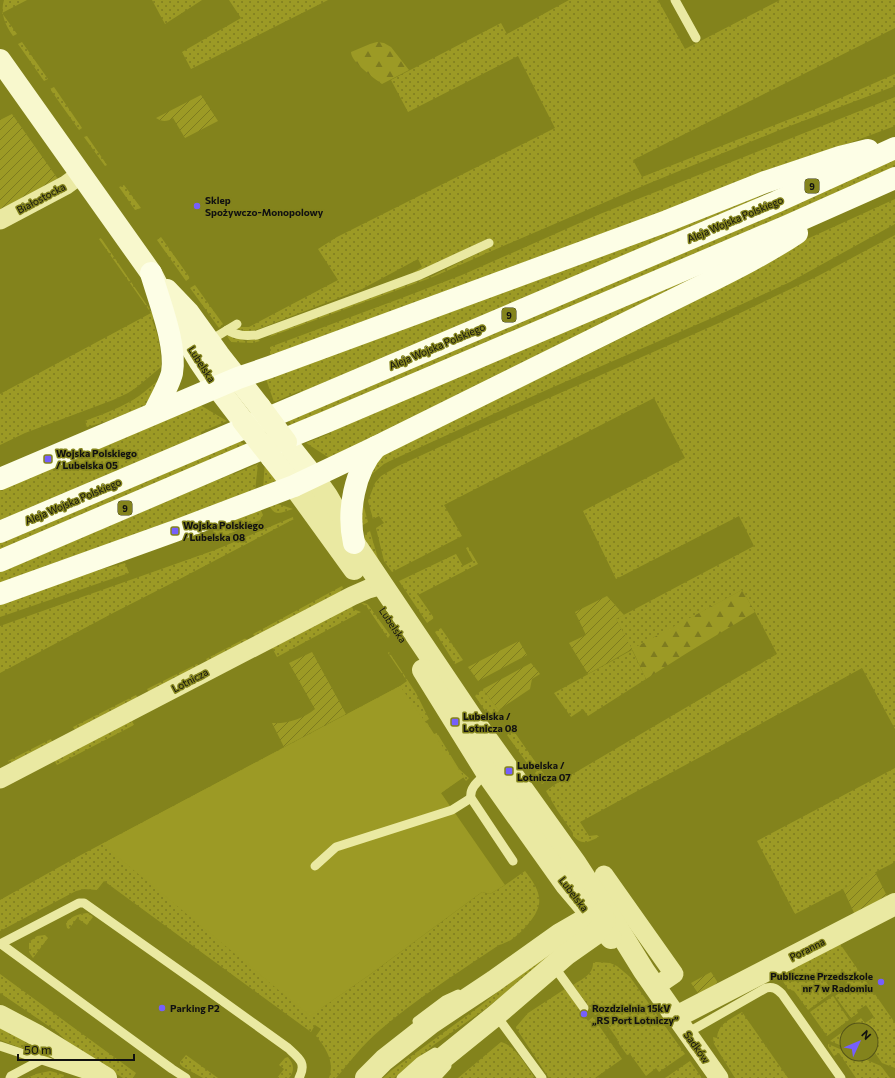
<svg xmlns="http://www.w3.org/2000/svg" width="895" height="1078" viewBox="0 0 895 1078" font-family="Commissioner,sans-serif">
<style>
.grass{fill:url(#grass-dots)}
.forest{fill:url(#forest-firs)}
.garden{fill:url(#garden-furrows)}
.pitch{fill:#9c9a25}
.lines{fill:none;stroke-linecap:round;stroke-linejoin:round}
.service{stroke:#eae9a2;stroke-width:9}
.minor{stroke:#eae9a2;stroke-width:19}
.tertiary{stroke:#eae9a2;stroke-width:22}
.secondary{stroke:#f8f8cd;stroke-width:22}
.primary{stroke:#fdfee6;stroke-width:22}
.secondary-bridge{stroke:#f8f8cd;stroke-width:22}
.poi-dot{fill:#765ffb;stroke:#83831c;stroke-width:1.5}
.labels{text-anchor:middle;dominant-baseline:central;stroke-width:3;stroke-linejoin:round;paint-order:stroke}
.shield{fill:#83831c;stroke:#333314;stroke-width:1}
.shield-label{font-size:9px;font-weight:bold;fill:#111}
.street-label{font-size:10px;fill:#111;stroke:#83831c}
.poi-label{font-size:10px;font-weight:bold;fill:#111;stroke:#83831c;text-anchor:start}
</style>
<defs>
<pattern id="grass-dots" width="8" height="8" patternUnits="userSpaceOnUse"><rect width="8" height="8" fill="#9c9a25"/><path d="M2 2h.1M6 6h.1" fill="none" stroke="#7e7c1f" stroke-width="1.8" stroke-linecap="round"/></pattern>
<pattern id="forest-firs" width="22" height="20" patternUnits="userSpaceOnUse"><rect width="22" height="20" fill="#9c9a25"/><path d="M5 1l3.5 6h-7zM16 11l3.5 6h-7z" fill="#7e7c1f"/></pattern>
<pattern id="garden-furrows" width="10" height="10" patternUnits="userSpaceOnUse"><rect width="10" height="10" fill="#9c9a25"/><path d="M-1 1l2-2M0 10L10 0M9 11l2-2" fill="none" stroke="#7e7c1f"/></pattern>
</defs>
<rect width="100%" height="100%" fill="#83831c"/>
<g class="grass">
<path d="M4 0H27L2 13 17 34 13 36C5 25 0 13 4 0Z"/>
<polygon points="152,0 202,0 165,24"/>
<polygon points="229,0 328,0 191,69 182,52 241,18"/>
<path d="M569 0H658L685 49 780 0H895V28L633 160 642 177 818 108 895 74V86L782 129 645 185 494 250 433 277 269 337 273 334 355 303 432 276 492 246 489 238 439 262 411 274 422 267 418 259 362 289 261 328C252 331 246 333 237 328L239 327H249L338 280 318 249 337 237 555 128 518 56 408 112 391 80 501 23 507 34Z"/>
<polygon points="22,42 48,79 44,81 18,44"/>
<polygon points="54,87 80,125 82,128 79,130 50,89"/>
<polygon points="895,97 895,126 273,356 270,354 270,347 399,299 462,275 600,214"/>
<polygon points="87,136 107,165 105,166 84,137"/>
<polygon points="895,159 895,168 879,175 292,426 288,420"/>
<polygon points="124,185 141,208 135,210 119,187"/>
<polygon points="759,194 759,198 301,393 300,391 274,402 266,379"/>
<polygon points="895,199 895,224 790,282 712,318 551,388 392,460 384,464 372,474 377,458 668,315 716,290 771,256 807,239"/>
<path d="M895 235V729L862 668 702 756 580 822 589 836 597 835 599 837C588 842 583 846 573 836V833L557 810 546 791 554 785 777 654 755 612 742 590 632 650 646 679 588 716 583 709 571 717 554 693 632 650 616 619 754 546 739 516 616 579 583 511 685 458 654 398 444 505 462 536 392 572 384 561 376 528 384 523 379 516 373 519 368 501 375 483 381 476 398 466 481 428 719 323 818 276Z"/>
<polygon points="161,237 190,278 186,281 157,240"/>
<path d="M101 238 153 314 155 319 152 320C159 336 161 350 161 367L137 387 128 393 113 400 25 433 0 445V394L151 313 99 239Z"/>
<polygon points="752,252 331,459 306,443 331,433 331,431"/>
<polygon points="195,285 223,324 219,328 190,288"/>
<polygon points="227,336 235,337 245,341 257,339 260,341 253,343 231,342"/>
<path d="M159 380C157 386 155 392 152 398 143 413 104 422 87 427L85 421C103 414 123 407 139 396 146 391 152 385 159 380Z"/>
<polygon points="200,405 227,421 201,432 202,435 0,521 0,490"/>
<polygon points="240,440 245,446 0,552 0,543"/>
<polygon points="265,461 279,480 263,489"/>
<polygon points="258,464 255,491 0,585 0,572 234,473 234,474"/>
<path d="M276 504 281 505 293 509C282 512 275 518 269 505Z"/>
<polygon points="363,504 368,522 363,525 358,523"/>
<polygon points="260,508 263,515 260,520 216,540 213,530 226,522"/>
<polygon points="293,517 294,519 174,582 115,612 0,673 0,626 215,550"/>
<polygon points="370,531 379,562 364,539 365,534"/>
<polygon points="468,547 478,564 418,595 434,618 427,623 399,581 456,554 463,566 473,561 466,548"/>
<polygon points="125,563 129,573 0,617 0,605 91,572"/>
<polygon points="342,586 343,588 342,590 343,593 257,639 253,634"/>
<polygon points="360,602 367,604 369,606 390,635 388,638 367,607"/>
<polygon points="351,605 353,609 361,612 277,657 271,646"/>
<polygon points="441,628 463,660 455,664 435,632"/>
<polygon points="246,638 248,642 209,663 206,659"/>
<path d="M389 652 416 693 429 719 426 721 434 734 437 733 459 769 469 778 466 781 463 777 441 793 399 697 321 1008 368 976 482 892 490 894 505 885 525 871C532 880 541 892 539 904 537 917 521 933 511 940 507 942 503 944 499 945 459 972 417 998 380 1030 363 1044 350 1062 336 1078H329C335 1062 326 1048 316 1036L321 1029 315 1025 311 1032 104 881 97 890 84 889 76 891 0 931V900L79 856 400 686 407 681 388 653Z"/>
<polygon points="197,664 200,667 150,694 147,689"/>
<polygon points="483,689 499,711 490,718 475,696"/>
<polygon points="136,695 139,700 76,732 73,727"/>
<polygon points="131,719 134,725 57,765 54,760"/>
<polygon points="513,730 548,780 542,784 535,773 537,771 530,761 527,763 507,735"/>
<polygon points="51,739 53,744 12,766 8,761"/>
<polygon points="895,768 895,862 795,914 757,841"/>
<path d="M87 913 90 914 93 917 87 925 77 918 69 929 67 928 66 923C71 916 79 914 87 913Z"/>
<polygon points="45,935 48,938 33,958 29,952 29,942 37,936"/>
<polygon points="838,941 895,1023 895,1068 882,1063 871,1047 871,1030 859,1030 854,1023 861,1018 865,1023 874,1017 866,1005 857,1011 858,1013 851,1018 835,996 849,987 839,973 826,982 833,992 808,1010 794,991 788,989 778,974"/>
<polygon points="558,944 561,948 484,1010 435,1044 394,1078 383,1078 392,1070 480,1006"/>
<path d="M596 962 610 963 617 966 630 977 685 1054 659 1072 656 1068 646 1076 630 1054 627 1055 617 1041 618 1040 599 1013 595 1015 573 985C582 979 593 975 593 963Z"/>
<polygon points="0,974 136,1073 133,1078 123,1078 74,1048 56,1031 0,993"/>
<polygon points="565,989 588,1021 593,1017 622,1059 595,1078 549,1078 516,1028 516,1027 528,1013"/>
<polygon points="833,996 849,1020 827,1036 810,1012"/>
<path d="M742 1012 788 1078H735L714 1044 713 1037 717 1038C718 1023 731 1019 742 1012Z"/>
<polygon points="0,1025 52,1056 49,1058 47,1058 0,1040"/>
<polygon points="852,1025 856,1030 847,1030 847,1048 830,1041"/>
<path d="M501 1042C516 1046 526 1066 535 1078H458Z"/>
<polygon points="828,1044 847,1052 847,1054 853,1054 881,1066 890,1078 856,1078 839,1053 834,1056 828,1047"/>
<polygon points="186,1055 218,1078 203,1078 183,1067 180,1064 180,1062"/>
<path d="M288 1057C294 1064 295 1071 289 1078H277L284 1069 279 1065 285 1058Z"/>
<polygon points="690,1061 702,1078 665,1078 668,1076"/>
<polygon points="50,1071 64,1075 63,1078 27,1078 36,1074"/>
</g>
<g class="forest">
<path d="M377 42 384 43 391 47 409 70 382 84C374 78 351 62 351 52L370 44Z"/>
<polygon points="742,590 755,612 687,653 646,679 632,649"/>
</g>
<g class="garden">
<path d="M201 95 218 121 185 138 173 118C167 122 162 122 156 118Z"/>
<polygon points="12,114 60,182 0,213 0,120"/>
<polygon points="607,596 624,615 616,619 632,649 588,674 569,643 586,635 575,612"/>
<polygon points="519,641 527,655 478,681 468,667"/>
<path d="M312 652 346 714 284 747 272 723C287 724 303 719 315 709L289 663Z"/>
<polygon points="531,663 540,674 532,679 530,689 500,709 499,711 483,689"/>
<polygon points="875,872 889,900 856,917 843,889"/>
<polygon points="711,972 720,986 700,996 691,983"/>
</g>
<polygon class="pitch" points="400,686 464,777 441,793 505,885 490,894 482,892 368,976 310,1016 102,844"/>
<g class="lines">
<g class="service">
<polyline points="675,0 696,38"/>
<path d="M227 330C237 336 246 336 257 335L420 275 489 243"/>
<polyline points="209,341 237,324"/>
<path d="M487 773C480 780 469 787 471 798L513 861"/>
<polyline points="315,866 336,847 452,810 471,798"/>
<path d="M0 944 79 903H84L203 987 288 1048C299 1058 307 1063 299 1078"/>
<polyline points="1,944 172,1069 186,1078"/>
<polyline points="553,965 584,1008"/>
<polyline points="496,1015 542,1078"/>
<polyline points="417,1021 445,1000 458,994"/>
<path d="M687 1033 766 988C773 986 777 989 782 994L841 1078"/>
<polyline points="0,1046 84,1074"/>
<polyline points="10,1078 11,1076 41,1060"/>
<polyline points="401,1078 420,1061 435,1052"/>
<polyline points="436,1078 447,1066"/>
</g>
<g class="minor">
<polyline points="0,220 66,185 81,174"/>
<polyline points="0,779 352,596 368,589 382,585"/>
<polyline points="604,875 674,974 655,987"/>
<polyline points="676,1017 719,1078"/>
</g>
<g class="tertiary">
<polyline points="313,476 327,496 354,543 478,727 576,864 618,929 644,971 676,1017 895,904"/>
<polyline points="294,486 354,569"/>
<polyline points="423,670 490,778 566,885 611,938"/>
<polyline points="0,1016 38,1036 106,1078"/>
<polyline points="366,1078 384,1060 431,1023 494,981 560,934 586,919 592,917 599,917 605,920"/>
<polyline points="418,1078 496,1015 567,954 594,935 601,927 603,922 602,913"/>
</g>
<g class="secondary">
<polyline points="0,60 151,273 175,320 200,362 217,387 243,421"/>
<polyline points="167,290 188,312 219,355 260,407"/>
<polyline points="286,442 313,476"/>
<polyline points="272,458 294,486"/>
</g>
<g class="primary">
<path d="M151 273C159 301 177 345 172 373 169 385 159 402 154 413"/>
<polyline points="0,479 238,378 270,367 667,221 765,182 840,157 868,150"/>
<polyline points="0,532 776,202 895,148"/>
<path d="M354 543C347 512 354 471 376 447"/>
<polyline points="0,561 299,433 326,422 787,226 895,178"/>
<path d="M0 594 175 531 294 486 376 447 703 285C735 269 767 253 797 233"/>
</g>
<g class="secondary-bridge">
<polyline points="260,407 286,442"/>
<polyline points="243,421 272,458"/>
</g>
</g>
<g class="poi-dot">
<circle cx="197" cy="206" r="4"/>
<rect x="44" y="455" width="8" height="8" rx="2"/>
<rect x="171" y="527" width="8" height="8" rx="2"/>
<rect x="451" y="718" width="8" height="8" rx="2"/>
<rect x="505" y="767" width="8" height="8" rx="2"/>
<circle cx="881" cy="982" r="4"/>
<circle cx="162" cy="1008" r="4"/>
<circle cx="584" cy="1014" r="4"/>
</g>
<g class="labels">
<g class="shield">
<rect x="805" y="179" width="14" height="14" rx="3"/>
<rect x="502" y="308" width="14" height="14" rx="3"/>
<rect x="118" y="501" width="14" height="14" rx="3"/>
</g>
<g class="shield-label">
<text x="812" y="186">9</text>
<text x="509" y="315">9</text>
<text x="125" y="508">9</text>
</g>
<g class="street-label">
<text transform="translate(41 198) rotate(-28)">Białostocka</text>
<text transform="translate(735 219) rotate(-23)">Aleja Wojska Polskiego</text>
<text transform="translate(437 346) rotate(-23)">Aleja Wojska Polskiego</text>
<text transform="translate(202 364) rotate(57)">Lubelska</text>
<text transform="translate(73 501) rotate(-23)">Aleja Wojska Polskiego</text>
<text transform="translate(393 625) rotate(56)">Lubelska</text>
<text transform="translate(190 680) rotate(-28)">Lotnicza</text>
<text transform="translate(574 894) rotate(52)">Lubelska</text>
<text transform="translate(807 949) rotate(-27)">Poranna</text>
<text transform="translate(697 1047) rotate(54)">Sadków</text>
</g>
<g class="poi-label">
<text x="205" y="200">Sklep<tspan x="205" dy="12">Spożywczo-Monopolowy</tspan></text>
<text x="56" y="453">Wojska Polskiego<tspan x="56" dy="12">/ Lubelska 05</tspan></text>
<text x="183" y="525">Wojska Polskiego<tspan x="183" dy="12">/ Lubelska 08</tspan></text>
<text x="463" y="716">Lubelska /<tspan x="463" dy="12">Lotnicza 08</tspan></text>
<text x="517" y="765">Lubelska /<tspan x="517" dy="12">Lotnicza 07</tspan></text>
<text x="873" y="976" text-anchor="end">Publiczne Przedszkole<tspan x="873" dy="12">nr 7 w Radomiu</tspan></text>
<text x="170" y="1008">Parking P2</text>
<text x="592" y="1008">Rozdzielnia 15kV<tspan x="592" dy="12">„RS Port Lotniczy”</tspan></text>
</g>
</g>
<g transform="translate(859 1042) rotate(46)"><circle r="19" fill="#83831c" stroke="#555518"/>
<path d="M0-3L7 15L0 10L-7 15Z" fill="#765ffb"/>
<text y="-6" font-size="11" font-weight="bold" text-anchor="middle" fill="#111111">N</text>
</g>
<path d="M18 1054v6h116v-6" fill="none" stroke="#111111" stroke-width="2"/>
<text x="24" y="1054" font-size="12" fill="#111111" stroke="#83831c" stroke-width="3" paint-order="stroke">50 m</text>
</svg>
